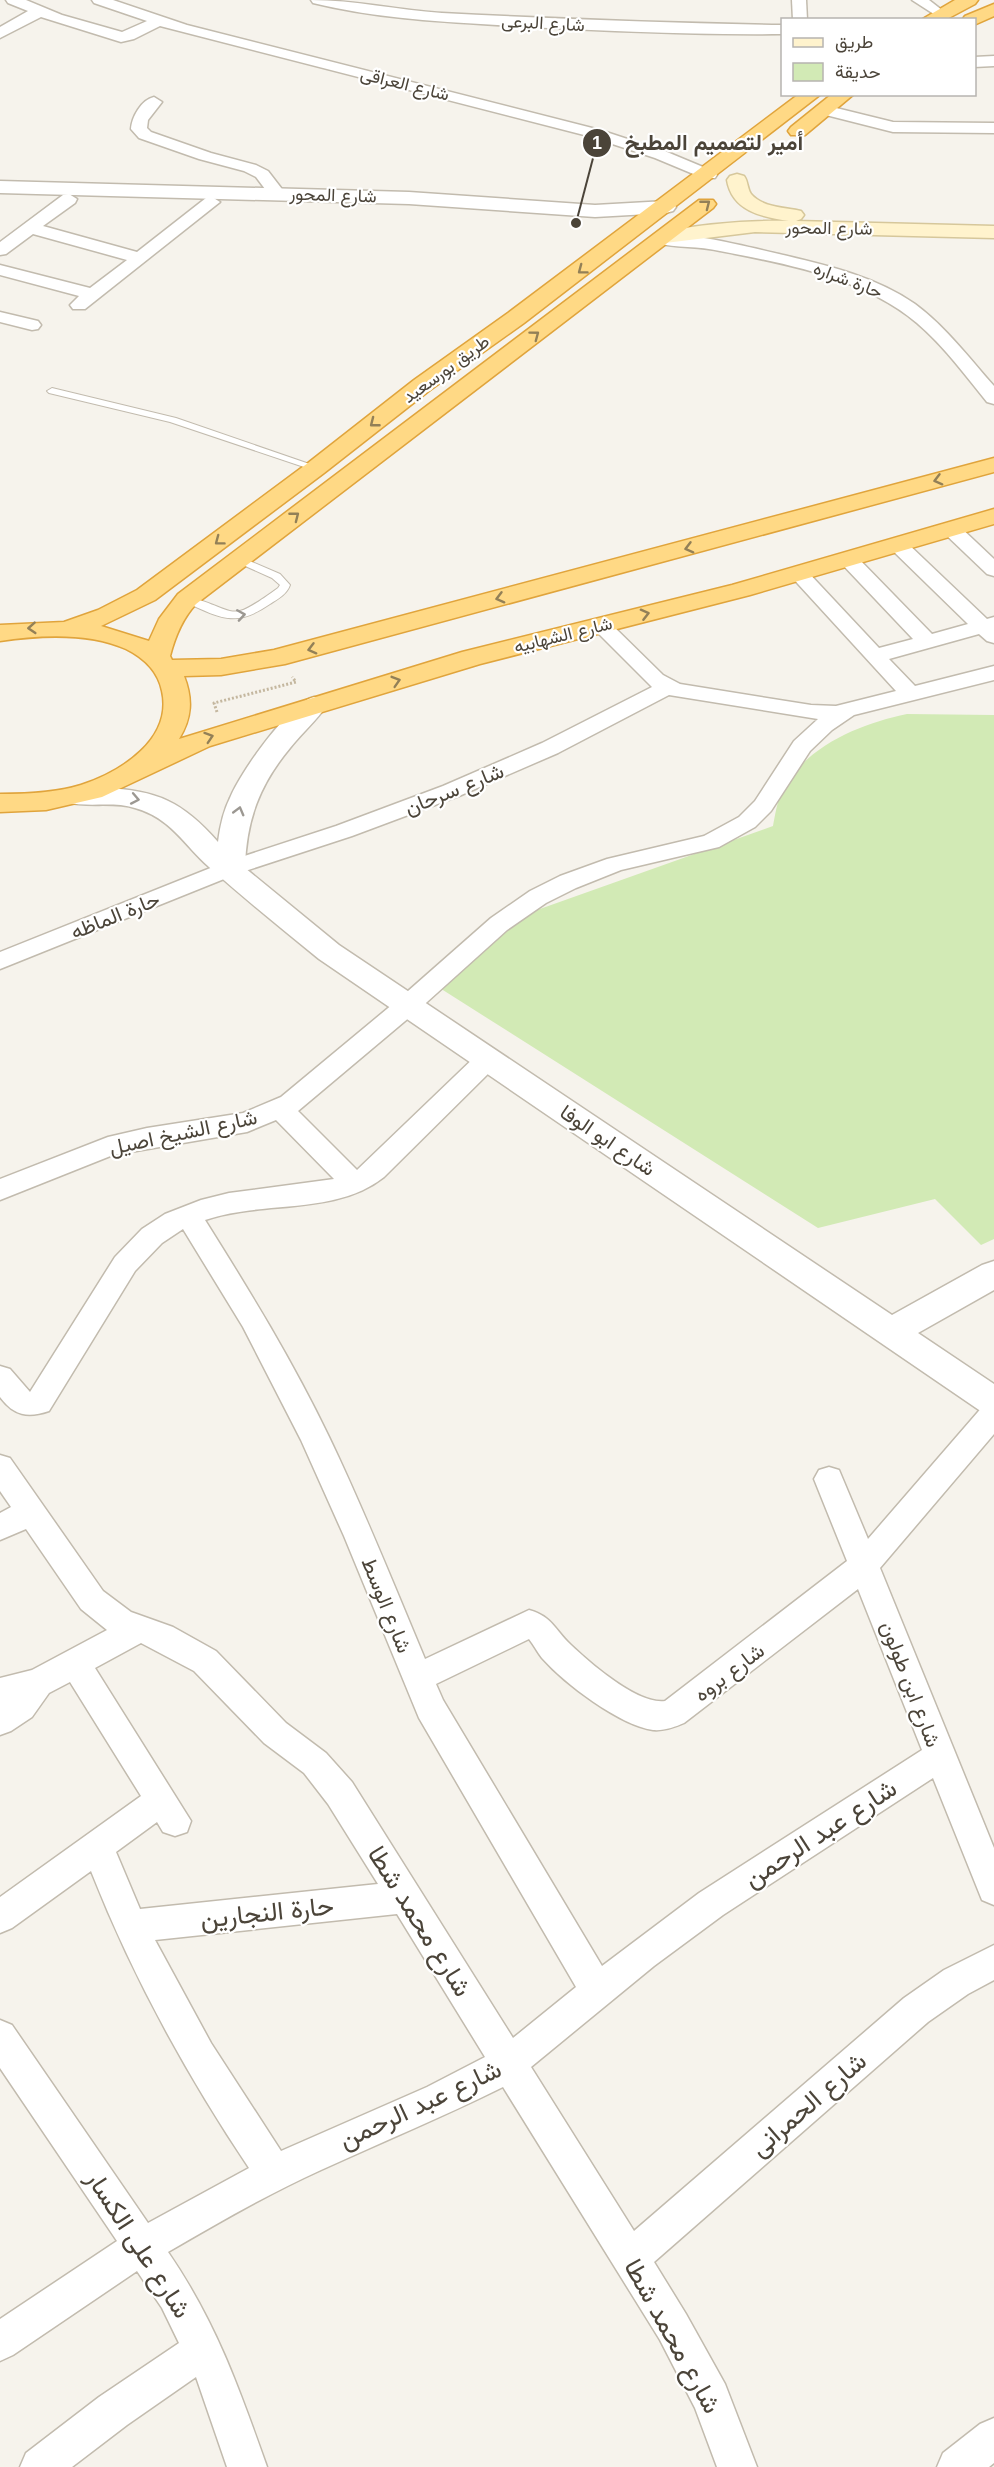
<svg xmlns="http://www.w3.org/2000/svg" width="994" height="2467" viewBox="0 0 994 2467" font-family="Helvetica,Vazirmatn,sans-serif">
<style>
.green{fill:#d2eab5}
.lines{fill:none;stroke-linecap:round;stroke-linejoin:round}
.service-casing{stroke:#c2bbae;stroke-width:2}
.minor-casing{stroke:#c2bbae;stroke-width:3}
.tertiary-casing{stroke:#c2bbae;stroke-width:3}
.secondary-casing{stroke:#d6c79b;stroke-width:3}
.trunk-casing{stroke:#e0a43c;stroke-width:3}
.path{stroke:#c4b79f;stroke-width:3;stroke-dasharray:2 2;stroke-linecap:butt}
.service{fill:#fff;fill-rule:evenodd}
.minor{fill:#fff;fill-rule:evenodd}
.tertiary{fill:#fff;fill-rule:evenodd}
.secondary{fill:#fff3cd;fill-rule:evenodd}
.trunk{fill:#ffd985;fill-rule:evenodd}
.oneway{stroke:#938057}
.oneway2{stroke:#9c9892}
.labels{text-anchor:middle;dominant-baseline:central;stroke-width:4.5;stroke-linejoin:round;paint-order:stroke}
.far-street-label{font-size:18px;fill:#4b4439;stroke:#fff}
.street-label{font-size:21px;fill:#4b4439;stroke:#fff}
.near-street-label{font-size:26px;fill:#4b4439;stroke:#fff}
.leader{fill:none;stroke:#4b4439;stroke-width:2}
.callout-dot{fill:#4b4439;stroke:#fff;stroke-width:2}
.mark-label{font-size:18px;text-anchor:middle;font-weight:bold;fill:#fff}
.callout-label{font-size:22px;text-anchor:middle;font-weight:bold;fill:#4b4439;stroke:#fff;stroke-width:4.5;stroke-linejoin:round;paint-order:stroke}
</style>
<rect width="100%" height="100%" fill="#f6f3ec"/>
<path class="green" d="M907 714 994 715V1239L981 1245 935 1199 818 1228 435 985 523 915 773 826C775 815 777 803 781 794 803 747 859 724 907 714Z"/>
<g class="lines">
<g class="service-casing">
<g id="service">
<polygon points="52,388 176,418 321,468 313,470 170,422 49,393 47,391"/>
<path d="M238 556 280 574 290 585C287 594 278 599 270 604 234 629 219 617 183 601L182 599 187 596C240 611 227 625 278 588L280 585 272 578 234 561V557Z"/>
</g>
</g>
<g class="minor-casing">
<g id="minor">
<polygon points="6,0 26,0 62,15 122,32 147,21 94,3 92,0 113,0 187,25 600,130 667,152 715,172 717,175 715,178 703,178 655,158 588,136 160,26 134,39 121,42 41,17 0,38 0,27 28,11 8,3"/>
<path d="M311 0C354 0 398 10 442 13 555 19 668 23 782 25V34C693 35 602 31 513 26 445 22 378 19 313 3Z"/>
<polygon points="792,0 806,0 807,20 793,20"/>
<polygon points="912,0 929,0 947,14 940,18"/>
<polygon points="994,56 994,66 974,67 974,57"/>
<path d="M154 97 162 102 148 120 147 128 151 132 211 153 256 165 268 171 285 193 283 197H271L256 177 244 171 199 159 139 138 131 129C132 117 141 100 154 97Z"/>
<polygon points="824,105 893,122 994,123 994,133 893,132 818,113 816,110 818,107"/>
<polygon points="69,194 77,199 75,203 43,226 137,252 206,198 212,197 220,202 85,309 73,309 70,305 79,296 0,275 0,265 90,288 127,260 33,234 6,254 0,255 0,242 63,195"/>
<path d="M662 234C702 235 740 245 779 254 825 265 875 276 915 304 946 327 969 358 994 386V404L987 402C965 375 944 346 917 323 863 278 787 264 720 251 699 246 676 248 656 243L653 239 656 235Z"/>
<polygon points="0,312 38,321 41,325 38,329 32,330 0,322"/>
<polygon points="951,523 958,525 994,559 994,576 987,574 944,533 941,529 944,525"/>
<path d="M898 539 905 541 987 619 994 617V643L987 641 979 634 889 659 915 686 994 666V680L854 715 832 730 810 751 771 811 755 827 719 847 621 870 576 888 546 903 507 930 417 1011 298 1111 357 1170 479 1053 488 1050 497 1053 501 1059 497 1065 384 1177C335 1216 262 1200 205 1220 249 1290 293 1362 329 1437 364 1510 394 1585 425 1659L529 1610C553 1617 554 1629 571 1645 590 1663 638 1705 665 1701L847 1561 814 1479 819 1470 829 1467 839 1470 868 1539 984 1405 994 1401V1434L880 1568 994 1848V1905L982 1900 933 1778 723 1915 654 1966 531 2067 634 2231 904 1998 944 1970 994 1945V1980L968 1994 928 2022 654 2262 686 2314 725 2384 757 2467H717L695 2408 660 2340 503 2087C443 2117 382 2142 321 2170 268 2194 218 2223 168 2252 216 2322 239 2388 267 2467H227L196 2377 127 2425 72 2467H20L26 2453 99 2397 179 2343 162 2308 137 2271 13 2355 0 2361V2319L117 2241 0 2068V2020L12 2025 148 2223 249 2168C186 2074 132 1975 91 1871L12 1928 0 1933V1897L141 1796 70 1682 49 1693 32 1717 11 1731 0 1735V1678L32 1670 107 1630 81 1609 26 1529 0 1540V1513L11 1507 0 1491V1455L10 1458 103 1591 131 1612 173 1627 216 1651 286 1723 326 1753 352 1782 513 2038 576 1987 419 1718 344 1536 301 1440 243 1327 183 1229 162 1243 135 1271 49 1411C28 1418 14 1416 0 1397V1366L10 1369 30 1392 115 1257 142 1229 165 1214 201 1200 229 1193 334 1179 276 1120 247 1132 113 1155 0 1200V1179L108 1137 147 1128 243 1113 281 1097 399 999 491 918 530 891 560 876 607 859 704 836 739 817 755 801 794 741 818 719 669 695 558 753 459 796 352 836 239 873 0 969V952L223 863 336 826 443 786 542 743 652 687 594 629 591 625 594 621 601 619 608 621 663 675 680 684 811 705 836 706 896 691 788 573 791 569H805L879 648 913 639 841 563 838 559 841 555H855L932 634 968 624 891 549 888 545 891 541ZM858 1589 922 1750 699 1893 602 1966 443 1700 436 1684 529 1639C534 1645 537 1652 542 1658 564 1683 619 1725 653 1730 664 1731 675 1727 684 1723ZM141 1643 194 1671 264 1743 304 1773 328 1804 378 1884 140 1909 116 1852 157 1822 163 1832 175 1836 187 1832 191 1821 95 1668ZM397 1914 485 2057 427 2087 281 2151 211 2043 155 1940Z"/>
<polygon points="994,2418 994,2463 989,2467 937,2467 943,2453 980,2424"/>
</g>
</g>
<g class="tertiary-casing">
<g id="tertiary">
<polygon points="0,181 409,192 595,205 666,201 673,203 676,207 673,211 666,213 595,217 409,204 0,193"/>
<path d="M314 697 323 699 327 705C317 720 302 733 290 748 260 784 246 820 245 868L339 945 892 1315 982 1265 994 1261V1290L918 1333 994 1384V1416L982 1412 319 959C282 929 245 899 209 867 184 845 171 818 135 808 113 801 88 808 66 802L62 796 66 790C79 786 91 788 104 788 157 790 183 802 218 842 220 827 223 812 230 798 240 773 289 703 314 697Z"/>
</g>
</g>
<g class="secondary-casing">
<path id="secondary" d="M737 174 744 176C748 181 747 188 751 194 763 208 785 207 801 211L804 215 801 219 796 221 994 226V238L755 232 665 243 658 241 655 237 658 233 665 231C707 224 747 220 789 221 762 217 732 211 727 180L730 176Z"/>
</g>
<g class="trunk-casing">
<g id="trunk">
<polygon points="955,0 978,0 975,4 945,20 921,20"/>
<polygon points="994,4 994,16 974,25 974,20 962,20 965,16"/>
<path d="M799 94H821L524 323 430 390 324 473 155 600 101 626 149 641 159 619 178 594 699 200H713L716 204 713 208 196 604C182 619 175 637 170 656L172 660 221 659 274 650 994 458V472L285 664 221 675 184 676C193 699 192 718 179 739L462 652 732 585 994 509V524L750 595 480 664 210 746 102 797 46 810 0 812V794C27 794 55 793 81 785 121 772 173 739 162 691 158 671 144 658 126 649 88 632 40 635 0 641V625L64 622 98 610 137 590 308 463 414 380 508 313Z"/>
<polygon points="832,94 854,94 805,135 791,135 788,131 791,127"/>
</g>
</g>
<polyline class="path" points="217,712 214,703 296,682 292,677"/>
<use href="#service" class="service"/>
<use href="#minor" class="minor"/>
<use href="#tertiary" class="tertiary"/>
<use href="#secondary" class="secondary"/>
<use href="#trunk" class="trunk"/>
</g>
<defs><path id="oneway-chevron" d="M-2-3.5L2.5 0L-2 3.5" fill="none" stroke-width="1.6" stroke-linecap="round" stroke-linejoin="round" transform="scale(1.5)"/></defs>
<g class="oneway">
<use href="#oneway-chevron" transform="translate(706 204) rotate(-38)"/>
<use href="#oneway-chevron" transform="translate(582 270) rotate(143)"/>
<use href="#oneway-chevron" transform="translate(535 335) rotate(-37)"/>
<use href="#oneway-chevron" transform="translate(374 423) rotate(142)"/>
<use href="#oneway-chevron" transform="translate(938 480) rotate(165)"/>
<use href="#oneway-chevron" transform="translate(295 516) rotate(-38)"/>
<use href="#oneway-chevron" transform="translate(219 541) rotate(143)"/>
<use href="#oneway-chevron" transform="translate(689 548) rotate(165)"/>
<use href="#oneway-chevron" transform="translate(500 598) rotate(165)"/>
<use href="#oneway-chevron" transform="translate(645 614) rotate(-14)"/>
<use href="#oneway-chevron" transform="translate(32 628) rotate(176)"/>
<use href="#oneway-chevron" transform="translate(312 649) rotate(165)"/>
<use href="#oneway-chevron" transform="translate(396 681) rotate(-17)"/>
<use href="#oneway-chevron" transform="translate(209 737) rotate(-18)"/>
</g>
<g class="oneway2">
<use href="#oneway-chevron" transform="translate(241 615) rotate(-9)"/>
<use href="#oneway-chevron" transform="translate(135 799) rotate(11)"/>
<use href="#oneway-chevron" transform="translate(239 811) rotate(-75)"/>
</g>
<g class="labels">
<g class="far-street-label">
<text transform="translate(543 23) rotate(3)">شارع البرعى</text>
<text transform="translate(405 84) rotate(14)">شارع العراقى</text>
<text transform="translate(333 195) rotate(2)">شارع المحور</text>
<text transform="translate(829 228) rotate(1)">شارع المحور</text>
<text transform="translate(848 280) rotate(21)">حارة شراره</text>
<text transform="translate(446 369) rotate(-36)">طريق بورسعيد</text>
<text transform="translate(563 635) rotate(-14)">شارع الشهابيه</text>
</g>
<g class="street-label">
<text transform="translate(454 789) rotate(-22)">شارع سرحان</text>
<text transform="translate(115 915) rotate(-22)">حارة الماظه</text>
<text transform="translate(183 1132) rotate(-12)">شارع الشيخ اصيل</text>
<text transform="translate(608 1140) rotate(34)">شارع ابو الوفا</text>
<text transform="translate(387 1605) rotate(68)">شارع الوسط</text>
<text transform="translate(729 1672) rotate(-37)">شارع بروه</text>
<text transform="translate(911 1684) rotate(69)">شارع ابن طولون</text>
</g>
<g class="near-street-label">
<text transform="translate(820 1833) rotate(-33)">شارع عبد الرحمن</text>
<text transform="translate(267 1912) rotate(-6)">حارة النجارين</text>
<text transform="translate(420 1921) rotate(58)">شارع محمد شطا</text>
<text transform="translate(420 2104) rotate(-25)">شارع عبد الرحمن</text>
<text transform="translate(808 2104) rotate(-41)">شارع الحمرانى</text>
<text transform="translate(139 2244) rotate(57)">شارع على الكسار</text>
<text transform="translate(673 2336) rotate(61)">شارع محمد شطا</text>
</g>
</g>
<path class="leader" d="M576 223L597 143"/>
<g class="callout-dot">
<circle cx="576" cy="223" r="6"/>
<circle cx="597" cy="143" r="15"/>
</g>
<g class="mark-label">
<text x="597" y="149">1</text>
</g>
<g class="callout-label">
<text x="714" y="150">أمير لتصميم المطبخ</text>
</g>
<rect x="781" y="18" width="195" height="78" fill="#ffffff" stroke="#b7b4b0" stroke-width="1.5"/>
<rect x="793" y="38" width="30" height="9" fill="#fff3cd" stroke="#b7b4b0" stroke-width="1.5"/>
<text x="835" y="48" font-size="18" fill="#4b4439">طريق</text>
<rect x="793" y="63" width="30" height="18" fill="#d2eab5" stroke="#b7b4b0" stroke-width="1.5"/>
<text x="835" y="78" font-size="18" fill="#4b4439">حديقة</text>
</svg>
